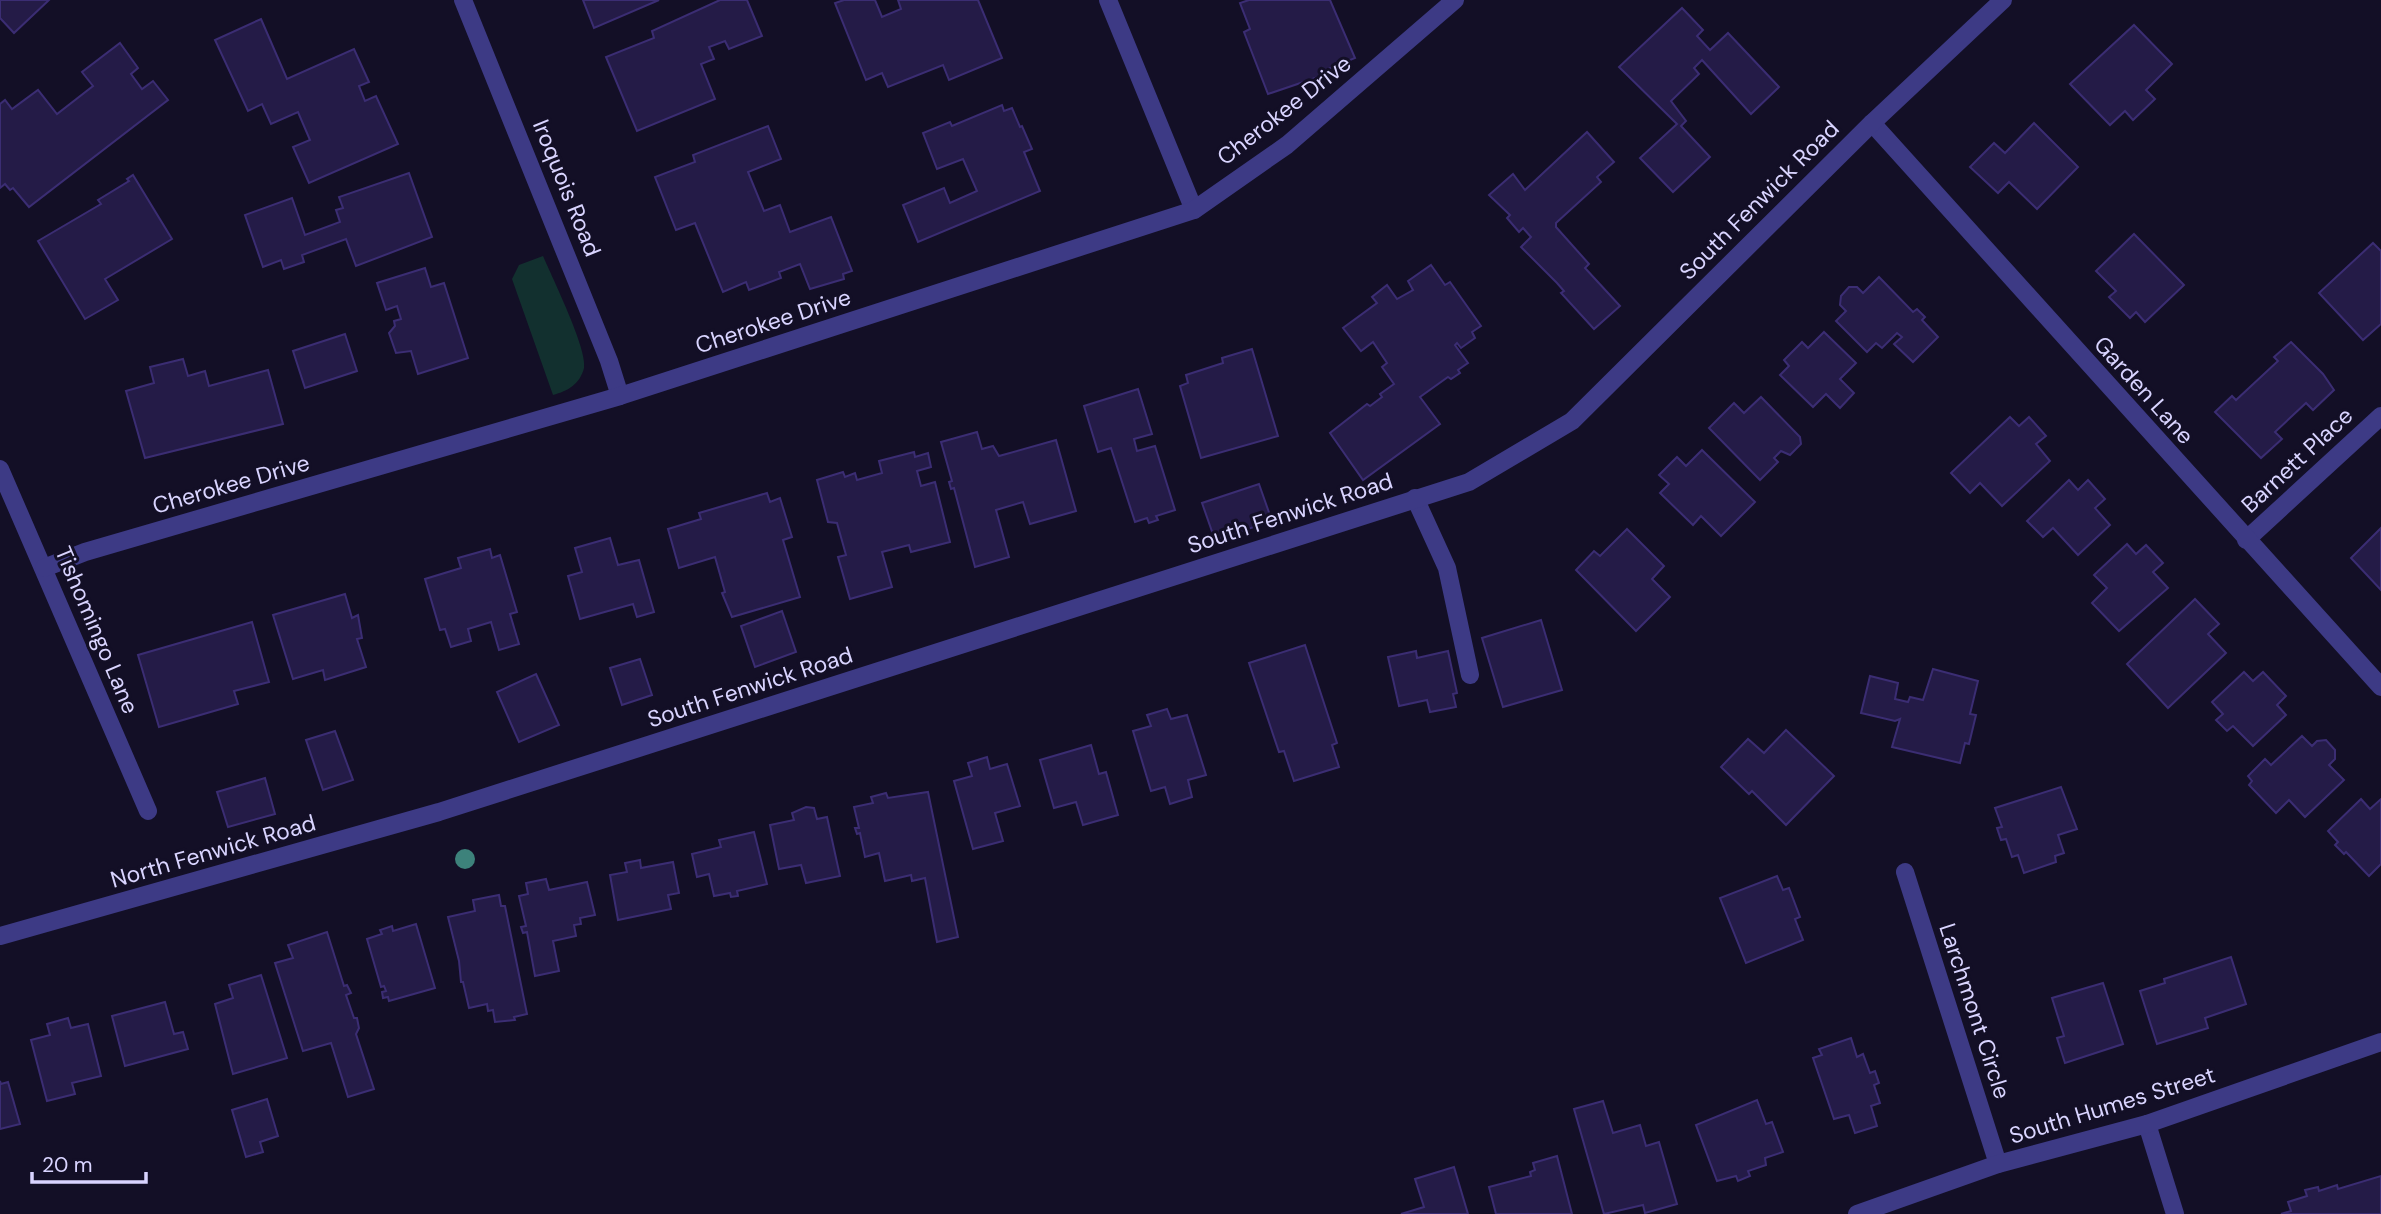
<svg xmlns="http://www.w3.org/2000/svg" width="2381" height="1214" viewBox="0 0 2381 1214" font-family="'DM Sans',sans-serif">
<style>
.green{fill:#12302f}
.building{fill:#241b47;stroke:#3b2d73;stroke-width:2}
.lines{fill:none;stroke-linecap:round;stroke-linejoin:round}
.service{stroke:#3d3a85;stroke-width:18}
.minor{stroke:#3d3a85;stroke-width:18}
.tertiary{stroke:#3d3a85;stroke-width:18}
.tree{fill:#3d827b}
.labels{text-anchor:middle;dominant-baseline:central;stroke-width:6;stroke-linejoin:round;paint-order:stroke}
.street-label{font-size:23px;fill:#d9d4ff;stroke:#130f26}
</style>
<rect width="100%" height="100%" fill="#130f26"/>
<path class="green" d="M543 256C552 277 588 350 584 368 580 384 568 391 553 395L512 279 519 265Z"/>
<g class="building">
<polygon points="0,0 49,0 14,33 0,18"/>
<polygon points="583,0 659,0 594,28"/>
<polygon points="720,0 747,0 762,36 729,49 725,41 709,47 714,59 701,64 715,99 637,131 606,57 654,38 652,31"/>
<polygon points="844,0 875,0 882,17 901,9 898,0 978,0 1002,58 949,80 943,65 888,87 882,73 866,80 835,3"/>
<polygon points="1249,0 1330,0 1355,58 1323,71 1324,75 1268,94 1244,32 1250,29 1240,3"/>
<polygon points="1682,8 1703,30 1697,36 1710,50 1728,33 1779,87 1751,114 1702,60 1694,68 1699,74 1671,101 1686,121 1681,126 1710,157 1673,192 1640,158 1677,124 1619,67"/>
<polygon points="261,19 287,79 354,49 369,82 359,86 365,101 376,96 398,144 309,183 293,147 310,140 298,112 271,124 262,104 248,111 215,40"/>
<polygon points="2134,25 2172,64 2146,90 2155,99 2133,120 2125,111 2110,125 2070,84"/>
<polygon points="120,43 138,68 131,74 142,89 153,81 168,100 29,207 13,188 10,190 5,184 0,188 0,104 5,100 12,109 38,90 57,114 93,86 82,72"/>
<polygon points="1002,105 1004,111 1012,108 1020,127 1022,126 1032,149 1024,152 1040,191 918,242 903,205 944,188 950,203 977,191 963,159 937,169 923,133 950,122 952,126"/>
<polygon points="2034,123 2078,167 2037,209 2009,182 1998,193 1970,167 1994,143 2005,153"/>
<polygon points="768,126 781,159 748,172 764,211 780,205 790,232 831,217 852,271 843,274 844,279 810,289 800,264 779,272 781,278 749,290 746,282 723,292 695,223 676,230 655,177 695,162 693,155"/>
<polygon points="1587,132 1614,162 1597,177 1601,182 1556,223 1556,227 1589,264 1585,268 1620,306 1594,329 1561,293 1564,291 1557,283 1521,247 1531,237 1523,228 1519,232 1507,218 1510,215 1489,195 1513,174 1525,190"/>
<polygon points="409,173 432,237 356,266 346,239 302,255 304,262 284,269 281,260 263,267 245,215 292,198 305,235 340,222 336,210 343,208 339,197"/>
<polygon points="133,175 172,239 105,279 118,300 85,319 38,241 101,204 98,200 129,181 127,179"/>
<polygon points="2134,234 2184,285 2145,322 2136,312 2130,318 2109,297 2116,291 2096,271"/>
<polygon points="2373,243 2381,251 2381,324 2363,340 2319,293"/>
<polygon points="1431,265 1445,285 1450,282 1481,326 1472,332 1475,338 1461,348 1457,343 1455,345 1468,363 1458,370 1460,373 1451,379 1448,377 1420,397 1440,424 1363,480 1330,433 1367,404 1370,406 1382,397 1380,394 1394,384 1382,367 1387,363 1373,342 1361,351 1343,328 1377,303 1372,297 1387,285 1397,299 1413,290 1408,281"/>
<polygon points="425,268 431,287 444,283 468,358 418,374 411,351 396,353 389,333 395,326 394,321 401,319 397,306 386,310 377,283"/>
<polygon points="1879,277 1913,312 1917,309 1925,317 1922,320 1938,337 1913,362 1894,344 1902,337 1897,333 1882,348 1876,343 1867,352 1836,321 1846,311 1840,305 1841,296 1849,287 1857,287 1863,293"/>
<polygon points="1824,332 1856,363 1840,379 1854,393 1840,408 1826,394 1813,407 1780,375 1789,366 1784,360 1802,342 1808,348"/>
<polygon points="345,334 357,371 305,388 293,351"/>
<polygon points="2291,342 2323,374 2334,390 2313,410 2306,403 2275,432 2282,439 2261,458 2215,412 2232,396 2236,400 2278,361 2274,357"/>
<polygon points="1252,349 1278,436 1201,458 1180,386 1188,383 1186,375 1223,363 1222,358"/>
<polygon points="183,359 188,376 205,371 209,386 268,370 283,424 145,458 126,391 154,383 150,367"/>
<polygon points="1138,389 1152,434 1134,439 1137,451 1155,446 1175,510 1156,516 1158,520 1149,523 1147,518 1135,522 1111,448 1098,452 1084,406"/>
<polygon points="1761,397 1800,437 1801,444 1790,455 1781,451 1774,458 1778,462 1760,480 1709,428 1734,403 1744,413"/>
<polygon points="2010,417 2019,426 2029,417 2046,436 2036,444 2050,461 2002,506 1980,483 1970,493 1951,473"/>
<polygon points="977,432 982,449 993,446 999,456 1056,440 1076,511 1030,524 1023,502 996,510 1009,557 975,567 954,488 951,489 949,482 952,481 941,442"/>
<polygon points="1702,450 1755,502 1721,536 1701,516 1693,525 1660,493 1669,484 1659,475 1677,457 1686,466"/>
<polygon points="914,452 915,457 928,453 931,467 917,471 921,486 935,482 950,542 911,552 909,545 882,552 892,587 850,599 838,557 846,555 837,523 828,522 817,480 843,472 845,477 855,473 857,480 882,473 879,461"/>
<polygon points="2069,480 2078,490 2088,480 2105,499 2095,508 2110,525 2078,555 2053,528 2043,537 2027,521"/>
<polygon points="1259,484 1272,521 1215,540 1202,503"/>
<polygon points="767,493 770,502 780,498 792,537 783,540 800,597 732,617 722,593 725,592 715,557 679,568 668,529 701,519 699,513"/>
<polygon points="2381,528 2381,590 2351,558"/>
<polygon points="1627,529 1664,566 1652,579 1670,597 1636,631 1576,570 1594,551 1600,556"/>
<polygon points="610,538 618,565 639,560 654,612 637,617 633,604 580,619 568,576 582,572 575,548"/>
<polygon points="2127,544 2136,554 2146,545 2163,563 2153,572 2168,588 2119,631 2092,603 2107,588 2094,575"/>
<polygon points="490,549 492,558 500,555 517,612 510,614 519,644 499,650 491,622 468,629 471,641 451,647 445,629 440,630 425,579 461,568 458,558"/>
<polygon points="345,594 352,618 358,615 362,638 357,639 366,667 325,680 323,670 293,679 273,615"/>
<polygon points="2195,599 2219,624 2208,634 2226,653 2168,708 2127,664"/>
<polygon points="782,611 796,652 755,667 741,626"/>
<polygon points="1541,620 1562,690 1503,707 1482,638"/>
<polygon points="252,622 269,682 234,691 238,704 159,727 138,655"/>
<polygon points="1305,645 1337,743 1332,745 1339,767 1294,781 1284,751 1279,752 1249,663"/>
<polygon points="1416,651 1417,658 1448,651 1457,693 1453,694 1456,707 1430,712 1427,700 1399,706 1388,657"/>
<polygon points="640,659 652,695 622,705 610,668"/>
<polygon points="1933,669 1978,681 1970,714 1976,715 1969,744 1965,743 1960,763 1892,747 1900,719 1895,721 1861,713 1870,676 1898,683 1895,699 1908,702 1910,697 1923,700"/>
<polygon points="2244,672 2253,681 2263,672 2286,696 2277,705 2286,715 2253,746 2233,726 2227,731 2216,720 2223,714 2212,702"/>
<polygon points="536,674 559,725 519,742 497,692"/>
<polygon points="1167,709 1171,719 1187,715 1206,775 1188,780 1192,797 1170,804 1165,787 1151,791 1133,731 1151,726 1147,715"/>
<polygon points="1786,730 1834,776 1786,825 1752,791 1749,794 1721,767 1748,739 1764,753"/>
<polygon points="335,731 353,780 323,790 306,740"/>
<polygon points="2302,736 2312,746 2317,741 2326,740 2335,750 2335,759 2329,765 2344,780 2305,817 2289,800 2276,813 2249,785 2252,781 2248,776 2265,759 2271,765"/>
<polygon points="1091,745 1099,774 1106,772 1118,815 1083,825 1076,802 1054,808 1040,760"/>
<polygon points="987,757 990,769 1007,764 1020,806 995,813 1003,841 973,849 954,781 972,776 968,763"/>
<polygon points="265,778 275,814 228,827 217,792"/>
<polygon points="2061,787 2077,829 2058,835 2064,853 2055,856 2056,862 2024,873 2018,855 2012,857 2006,839 2001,840 1997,828 2002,827 1995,808"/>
<polygon points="928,792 958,937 937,942 925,878 912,881 911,875 885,881 879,853 865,857 860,833 857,834 855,828 859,828 854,807 873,803 871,797 886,793 888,798"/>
<polygon points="2361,799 2370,809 2381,799 2381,864 2369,876 2346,852 2344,854 2335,845 2338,842 2328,831"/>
<polygon points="806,807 814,808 817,819 827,817 840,876 806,883 801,865 779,869 770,825 794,820 792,813"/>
<polygon points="754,832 767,884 737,891 738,896 731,897 730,893 714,896 709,874 697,877 692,854 721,847 719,840"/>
<polygon points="640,860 641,868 673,862 679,893 668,895 671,909 618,920 610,875 627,872 625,863"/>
<polygon points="1777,876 1783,890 1789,888 1800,917 1795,919 1803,940 1746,963 1720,898"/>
<polygon points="546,879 549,890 587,882 595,915 580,918 581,924 574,925 576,936 553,941 559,971 535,976 527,932 523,933 521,927 526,926 519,896 528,894 526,883"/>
<polygon points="499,895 501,906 505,906 527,1014 514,1017 515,1020 495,1022 493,1010 488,1011 487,1004 469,1008 463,982 461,982 459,961 448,917 475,911 473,900"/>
<polygon points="416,924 435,988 389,1001 388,997 383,998 382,992 386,991 384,986 381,987 367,939 382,934 380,930 392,926 393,931"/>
<polygon points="327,932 344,986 347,985 351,993 346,995 354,1018 357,1018 359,1028 356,1034 374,1089 348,1097 331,1043 303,1051 275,963 293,958 288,945"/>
<polygon points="2231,957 2246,1004 2205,1018 2208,1028 2157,1044 2140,991 2165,983 2164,979"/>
<polygon points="261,975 287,1058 233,1074 215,1004 233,998 229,985"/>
<polygon points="2103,983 2123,1044 2065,1063 2057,1038 2064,1036 2052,998"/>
<polygon points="165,1002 174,1034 183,1032 188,1049 125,1066 112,1016"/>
<polygon points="68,1018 71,1028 88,1024 101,1076 72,1083 75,1094 47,1101 31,1040 50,1035 47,1024"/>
<polygon points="1851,1038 1857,1057 1863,1054 1870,1073 1875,1071 1879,1083 1874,1085 1880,1103 1871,1106 1877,1126 1855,1133 1849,1115 1834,1119 1813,1058 1822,1055 1819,1049"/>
<polygon points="0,1081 1,1084 8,1082 20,1124 0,1129"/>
<polygon points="267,1099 278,1136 260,1142 263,1152 246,1157 232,1110"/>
<polygon points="1757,1100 1766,1124 1772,1122 1783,1152 1765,1158 1766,1165 1748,1171 1750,1176 1738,1181 1736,1176 1717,1181 1696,1125"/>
<polygon points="1603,1101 1613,1133 1640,1125 1646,1146 1659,1142 1677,1204 1645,1213 1643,1205 1604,1214 1574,1109"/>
<polygon points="1557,1156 1572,1214 1496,1214 1489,1187 1531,1176 1530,1172 1535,1170 1533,1163"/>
<polygon points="1454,1167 1468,1214 1401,1214 1424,1207 1415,1179"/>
<polygon points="2381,1176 2381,1214 2281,1214 2291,1211 2288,1202 2307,1196 2305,1190 2318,1187 2319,1191 2337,1185 2338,1189"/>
</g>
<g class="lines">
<polyline class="service" points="1415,498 1447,568 1470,675"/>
<g class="minor">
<polyline points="463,0 609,361 620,396"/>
<polyline points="1108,0 1194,210"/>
<polyline points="0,469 148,811"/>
<polyline points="2246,540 2381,416"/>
<polyline points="44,568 85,552 620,396 1194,210 1287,145 1455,0"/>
<polyline points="1905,872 1998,1164"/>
<polyline points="2147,1124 2175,1214"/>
<polyline points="1857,1214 1998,1164 2147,1124 2381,1042"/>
</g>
<g class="tertiary">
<polyline points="1872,123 2381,687"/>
<polyline points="0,936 439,812 1469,482 1572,421 1872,123 2003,0"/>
</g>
</g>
<circle class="tree" cx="465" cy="859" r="10"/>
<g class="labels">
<g class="street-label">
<text transform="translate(1284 110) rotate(-38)">Cherokee Drive</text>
<text transform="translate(567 188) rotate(68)">Iroquois Road</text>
<text transform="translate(1759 200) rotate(-45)">South Fenwick Road</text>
<text transform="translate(773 321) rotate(-18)">Cherokee Drive</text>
<text transform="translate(2144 390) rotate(48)">Garden Lane</text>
<text transform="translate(2297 460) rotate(-43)">Barnett Place</text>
<text transform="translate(231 484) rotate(-16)">Cherokee Drive</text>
<text transform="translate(1290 513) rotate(-18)">South Fenwick Road</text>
<text transform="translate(97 630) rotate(67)">Tishomingo Lane</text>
<text transform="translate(750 687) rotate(-18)">South Fenwick Road</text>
<text transform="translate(213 851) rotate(-16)">North Fenwick Road</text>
<text transform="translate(1975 1011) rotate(72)">Larchmont Circle</text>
<text transform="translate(2112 1105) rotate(-17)">South Humes Street</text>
</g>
</g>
<path d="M32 1172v10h114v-10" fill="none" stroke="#d9d4ff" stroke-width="3.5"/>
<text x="42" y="1172" font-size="21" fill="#d9d4ff" stroke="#130f26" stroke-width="5" paint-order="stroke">20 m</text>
</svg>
